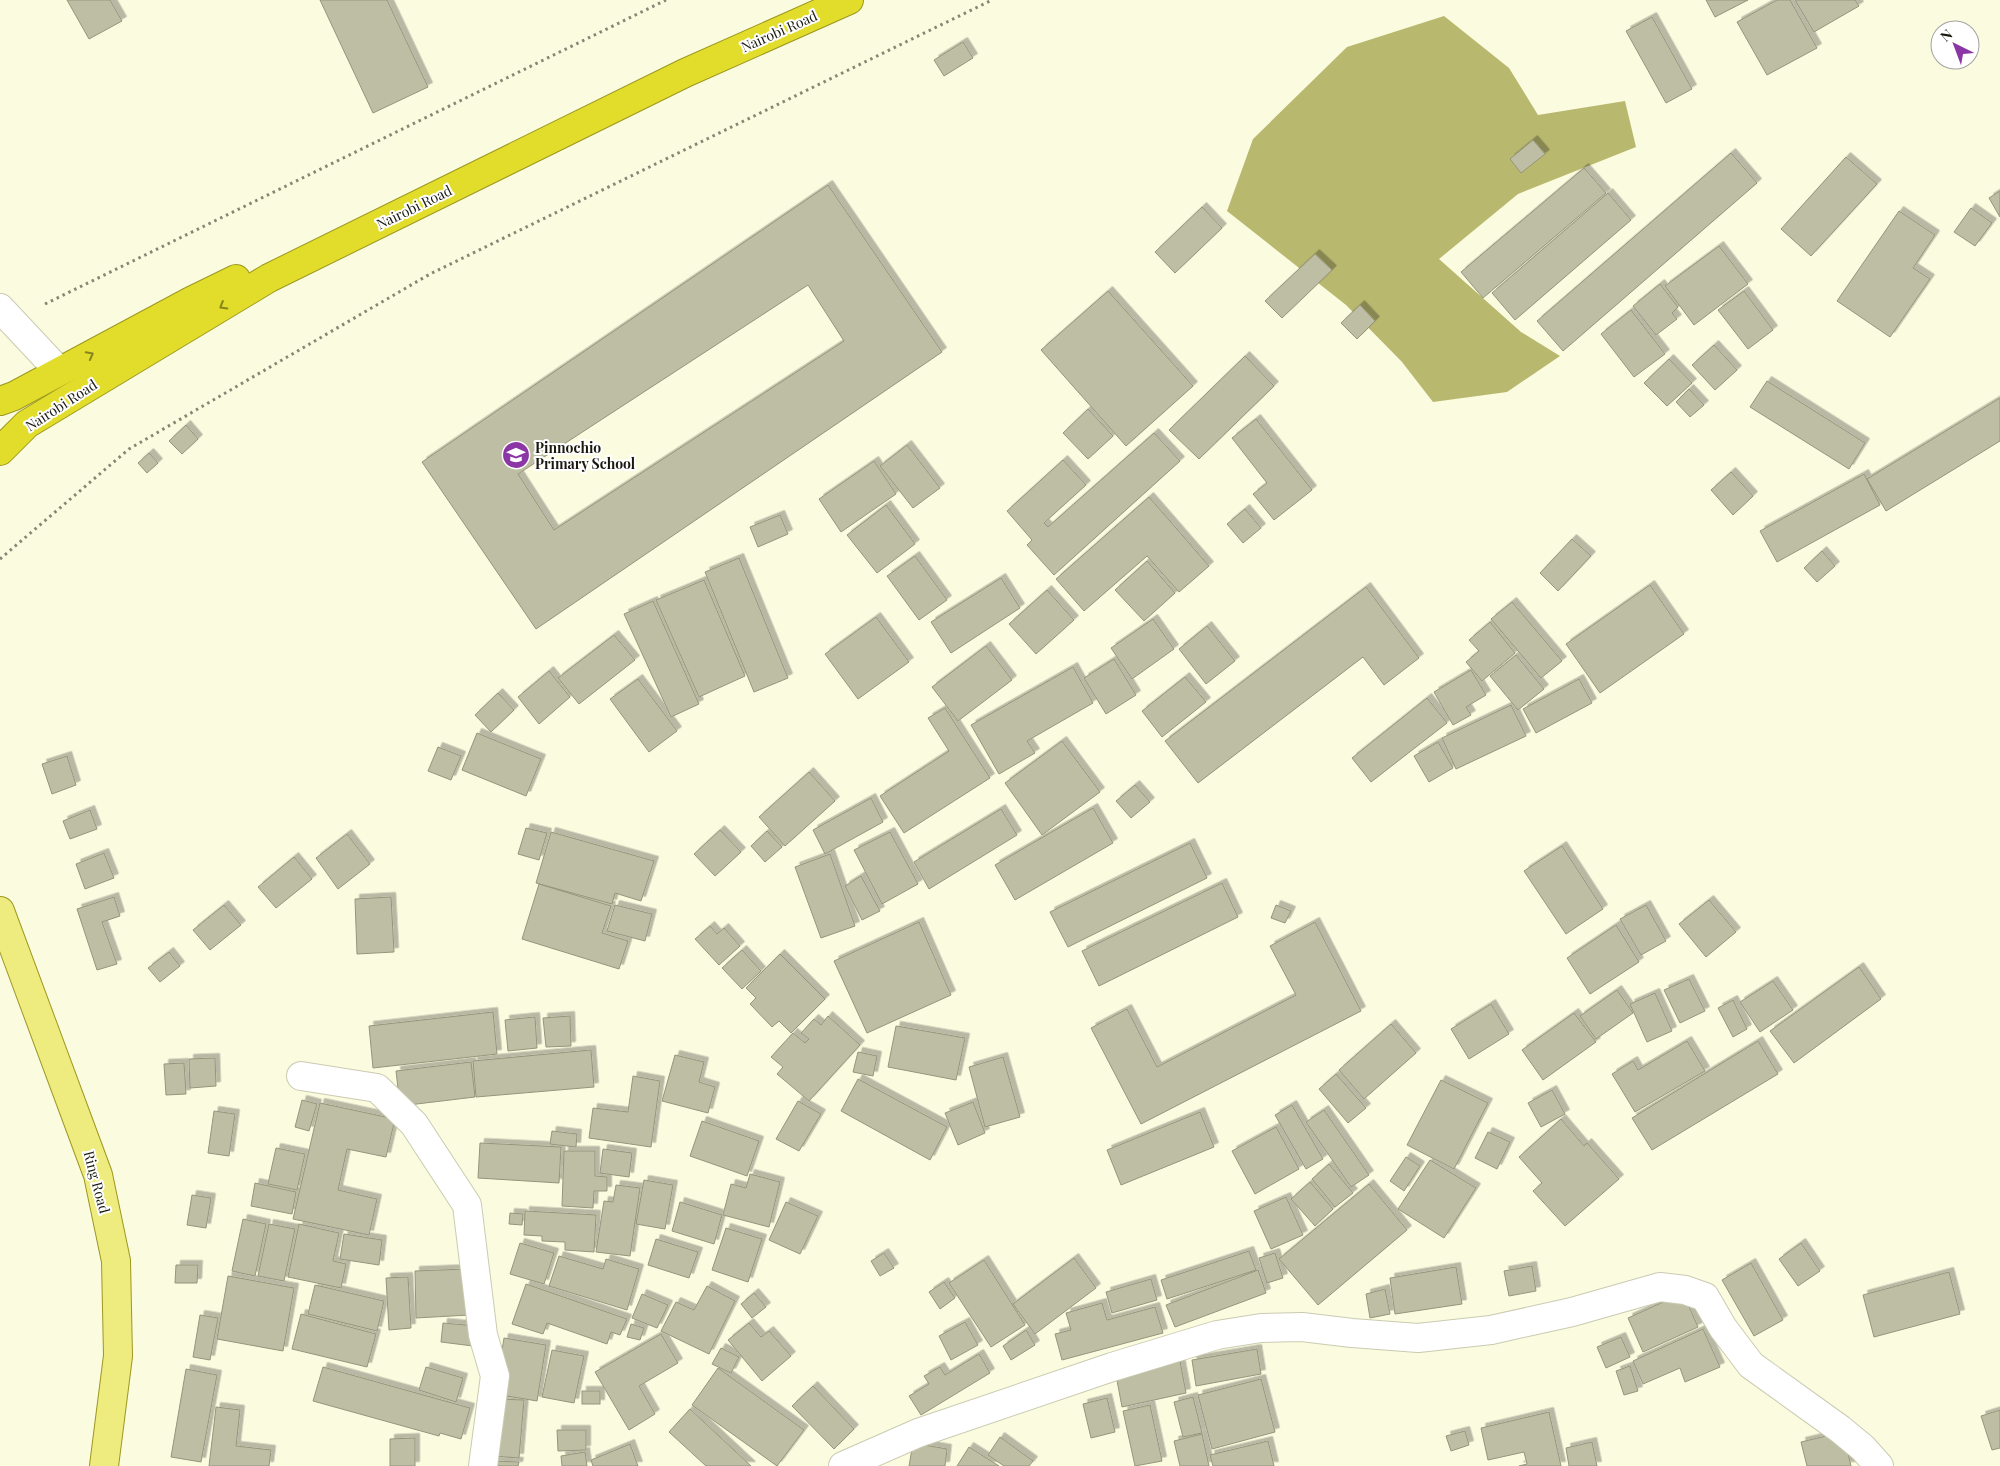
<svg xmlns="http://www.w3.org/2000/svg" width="2000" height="1466" viewBox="0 0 2000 1466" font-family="'Playfair Display',serif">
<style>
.forest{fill:#b9b86f}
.building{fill:#bebea4;stroke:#95957c;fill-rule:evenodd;filter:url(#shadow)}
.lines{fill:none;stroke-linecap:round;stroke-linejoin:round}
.minor-casing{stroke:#cacbb1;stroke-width:30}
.major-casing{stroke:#9c9821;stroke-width:30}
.highway-casing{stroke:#9c9821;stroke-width:30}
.path{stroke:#868675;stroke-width:3;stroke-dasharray:2.5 4;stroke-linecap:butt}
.minor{stroke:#fff;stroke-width:28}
.major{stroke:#eeeb7f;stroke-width:28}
.highway{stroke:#e2dd2a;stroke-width:28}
.oneway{stroke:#88851e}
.labels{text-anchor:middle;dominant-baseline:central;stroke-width:4;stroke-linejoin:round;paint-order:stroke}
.street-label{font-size:14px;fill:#191910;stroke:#fff}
.poi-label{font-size:14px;font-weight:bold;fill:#191910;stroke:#fff;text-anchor:start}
</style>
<defs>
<filter id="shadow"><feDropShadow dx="4.5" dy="-4.5" stdDeviation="0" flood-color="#0004"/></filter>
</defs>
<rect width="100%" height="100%" fill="#fbfbe0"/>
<polygon class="forest" points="1444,16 1509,68 1538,115 1625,101 1636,147 1518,194 1439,259 1521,332 1560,356 1507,392 1433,402 1402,362 1346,305 1227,211 1253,139 1347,47"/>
<g class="building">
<polygon points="67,0 110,0 122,21 89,39"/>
<polygon points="320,0 387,0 428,87 373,113"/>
<polygon points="1706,0 1748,0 1715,17"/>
<polygon points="1777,0 1790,0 1817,48 1767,75 1737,22"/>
<polygon points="1795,0 1855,0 1859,6 1814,32"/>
<polygon points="1652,17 1692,89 1666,103 1626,31"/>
<polygon points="963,42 973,58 944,76 934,60"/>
<polygon points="1533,140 1545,154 1521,173 1510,159"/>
<polygon points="1731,153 1757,183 1563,351 1537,321"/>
<polygon points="1846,157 1877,184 1811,256 1781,229"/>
<polygon points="1584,168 1606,193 1483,298 1461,272"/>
<path d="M828 185 942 352 536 629 422 462ZM808 285 844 341 554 530 518 474Z"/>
<polygon points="2000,191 2000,217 1989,198"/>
<polygon points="1608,193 1631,220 1515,320 1492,293"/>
<polygon points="1202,207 1222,228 1175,273 1155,252"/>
<polygon points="1971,208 1992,223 1975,246 1954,232"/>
<polygon points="1899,211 1935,235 1913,268 1930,279 1890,337 1837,301"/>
<polygon points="1719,246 1748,284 1694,325 1665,286"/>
<polygon points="1315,254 1332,270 1282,318 1265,301"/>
<polygon points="1660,284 1678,307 1672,313 1677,319 1656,335 1633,306"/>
<polygon points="1108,291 1193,386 1126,446 1041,350"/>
<polygon points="1744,291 1773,330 1748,349 1718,310"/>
<polygon points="1360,305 1375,321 1357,339 1341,323"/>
<polygon points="1631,310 1665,354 1634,377 1601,334"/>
<polygon points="1714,345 1737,370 1715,390 1692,365"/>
<polygon points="1245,356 1274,386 1199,459 1169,430"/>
<polygon points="1669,359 1692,383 1667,406 1644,383"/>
<polygon points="1767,381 1865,443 1849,469 1750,407"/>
<polygon points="1689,389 1704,405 1690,417 1676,402"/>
<polygon points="2000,398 2000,441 1886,511 1867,479"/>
<polygon points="1088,409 1113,436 1088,459 1063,433"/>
<polygon points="1256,419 1312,490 1274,520 1253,494 1267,483 1232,438"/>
<polygon points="186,425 198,439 182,454 169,441"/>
<polygon points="1154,433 1180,461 1054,575 1027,545 1032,540 1007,511 1063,460 1086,485 1044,523 1048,527"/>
<polygon points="907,445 940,488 913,508 880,466"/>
<polygon points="149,453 158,463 147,473 138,463"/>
<polygon points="874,461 896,494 841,532 819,499"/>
<polygon points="1731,472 1753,496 1733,515 1711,490"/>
<polygon points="1864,474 1880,505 1777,562 1760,531"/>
<polygon points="1149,497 1209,566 1179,592 1147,556 1084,611 1056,579"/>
<polygon points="886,505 915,544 877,573 847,535"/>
<polygon points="1245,509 1261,528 1243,543 1227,524"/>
<polygon points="780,515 788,534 758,547 750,527"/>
<polygon points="1572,539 1591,556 1558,591 1540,573"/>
<polygon points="1822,551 1835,566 1817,582 1804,568"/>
<polygon points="915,556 947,600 919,620 887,576"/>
<polygon points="739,558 788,678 754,692 705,572"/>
<polygon points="1147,561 1175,593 1144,621 1115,590"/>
<polygon points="1001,578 1020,608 951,653 931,622"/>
<polygon points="704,580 745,676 699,697 656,600"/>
<polygon points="1650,585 1684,634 1600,693 1566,644"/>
<polygon points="1366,587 1419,658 1384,685 1363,657 1198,783 1165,741"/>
<polygon points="1047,590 1074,620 1036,654 1009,624"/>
<polygon points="653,601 699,704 671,717 624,614"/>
<polygon points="1512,602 1562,661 1541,678 1491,619"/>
<polygon points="876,617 909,662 858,699 825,654"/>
<polygon points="1153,619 1174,649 1132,679 1111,648"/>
<polygon points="1490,622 1515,653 1482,681 1466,662 1479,651 1469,640"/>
<polygon points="1207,626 1235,661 1206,684 1179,649"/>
<polygon points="614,635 635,660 579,704 558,678"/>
<polygon points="986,646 1012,680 958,721 932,687"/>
<polygon points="1516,655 1544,689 1518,710 1490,676"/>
<polygon points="1114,659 1136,695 1106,714 1084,678"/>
<polygon points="1073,667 1093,703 1027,741 1035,753 999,774 971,725"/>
<polygon points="1471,670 1486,695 1466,707 1471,715 1453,725 1434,692"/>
<polygon points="549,671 570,697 539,724 518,697"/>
<polygon points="1185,677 1206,702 1162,737 1142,711"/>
<polygon points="638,679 677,731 649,752 610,699"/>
<polygon points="1579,679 1592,703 1536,733 1523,709"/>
<polygon points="498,693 514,710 491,732 475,715"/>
<polygon points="1427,698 1447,723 1371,782 1352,758"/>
<polygon points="1511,705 1526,736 1456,769 1442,738"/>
<polygon points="945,708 990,778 904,833 880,796 949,751 928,718"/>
<polygon points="477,733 541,759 526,796 462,770"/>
<polygon points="1062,741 1100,792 1042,835 1005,783"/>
<polygon points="1438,742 1453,768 1429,782 1414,756"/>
<polygon points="438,747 461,756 451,780 428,771"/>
<polygon points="67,756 76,785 52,794 42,764"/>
<polygon points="809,772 835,801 785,846 759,817"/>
<polygon points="1135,785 1150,802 1131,818 1116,801"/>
<polygon points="871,798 883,822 825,854 813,830"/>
<polygon points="1093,808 1113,843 1015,900 995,865"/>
<polygon points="1001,809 1017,835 929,889 914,862"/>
<polygon points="90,810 97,829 70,839 63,821"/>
<polygon points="526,828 547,833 539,860 518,854"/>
<polygon points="720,830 741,852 715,876 694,854"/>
<polygon points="767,831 782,847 765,862 751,846"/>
<polygon points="551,832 654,861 641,901 615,893 612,904 536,883"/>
<polygon points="890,832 918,884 882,904 854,850"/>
<polygon points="347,834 370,864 338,889 316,858"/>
<polygon points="1190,843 1207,878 1068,947 1050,912"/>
<polygon points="1562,846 1603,909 1566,934 1524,871"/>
<polygon points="104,853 114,878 85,889 76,864"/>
<polygon points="830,854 855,926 821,938 795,867"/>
<polygon points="294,857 312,879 276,908 258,887"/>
<polygon points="861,876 880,911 862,920 845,886"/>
<polygon points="1222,883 1238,917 1099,986 1082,951"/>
<polygon points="539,884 611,906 602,933 628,941 619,969 522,939"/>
<polygon points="114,897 120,916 102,922 117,964 97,970 77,909"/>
<polygon points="391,897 394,952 357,954 355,899"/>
<polygon points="1709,900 1736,932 1706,957 1679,924"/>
<polygon points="224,905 241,925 210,950 193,930"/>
<polygon points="615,905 652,914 645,941 607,931"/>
<polygon points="1276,905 1291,911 1285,923 1271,918"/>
<polygon points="1646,905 1666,941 1641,955 1620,919"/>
<polygon points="919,922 951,995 867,1033 834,961"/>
<polygon points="1315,922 1361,1011 1141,1124 1091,1028 1127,1009 1157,1067 1296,995 1270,946"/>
<polygon points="1616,925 1639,962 1590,994 1567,958"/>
<polygon points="710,926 717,934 724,928 740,946 719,965 695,939"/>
<polygon points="742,950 761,971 742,989 722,968"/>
<polygon points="169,952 180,966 160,982 148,968"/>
<polygon points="780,954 825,999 791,1033 779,1021 772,1027 750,1004 756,998 746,988"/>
<polygon points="1859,967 1881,999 1794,1063 1770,1031"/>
<polygon points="1689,979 1705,1011 1680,1023 1664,990"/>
<polygon points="1773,981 1793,1010 1760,1032 1740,1002"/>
<polygon points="1617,990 1633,1013 1596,1039 1580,1016"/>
<polygon points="1655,993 1672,1031 1647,1042 1630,1004"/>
<polygon points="1733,1000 1747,1029 1733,1037 1718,1008"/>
<polygon points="1491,1004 1509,1034 1469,1059 1451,1029"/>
<polygon points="493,1012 497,1054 373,1068 369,1026"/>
<polygon points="1574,1013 1596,1042 1543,1080 1522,1050"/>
<polygon points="570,1016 571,1046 546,1047 543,1018"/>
<polygon points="828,1016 860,1045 809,1101 777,1074 783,1067 771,1057 793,1033 805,1043 809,1039 801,1033 814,1019 821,1025"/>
<polygon points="535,1017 537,1048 508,1051 505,1020"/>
<polygon points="1391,1024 1416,1053 1364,1099 1339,1070"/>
<polygon points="896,1026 965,1038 956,1080 888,1067"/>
<polygon points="1687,1041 1705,1071 1635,1112 1612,1074 1633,1061 1638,1070"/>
<polygon points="1758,1041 1778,1074 1652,1150 1632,1118"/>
<polygon points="591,1050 594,1087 476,1097 473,1061"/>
<polygon points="858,1052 877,1056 873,1076 853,1072"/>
<polygon points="675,1055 704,1062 699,1082 715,1087 708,1113 662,1101"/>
<polygon points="1003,1057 1020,1117 985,1127 969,1067"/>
<polygon points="215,1058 216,1086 190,1088 189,1059"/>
<polygon points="471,1062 475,1097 400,1106 396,1071"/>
<polygon points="184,1063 186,1094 166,1095 164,1064"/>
<polygon points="1336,1074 1366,1108 1348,1123 1319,1089"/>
<polygon points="633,1076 660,1081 651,1147 589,1138 593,1108 628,1112"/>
<polygon points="858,1079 947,1127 930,1160 841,1111"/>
<polygon points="1441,1080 1488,1103 1454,1169 1407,1145"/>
<polygon points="1552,1090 1565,1114 1541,1127 1528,1103"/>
<polygon points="302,1100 317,1104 309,1131 295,1127"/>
<polygon points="798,1101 821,1114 799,1151 776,1139"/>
<polygon points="973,1102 985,1133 958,1145 945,1113"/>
<polygon points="320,1103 395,1119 386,1157 347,1149 338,1190 377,1199 369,1235 293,1219"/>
<polygon points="1292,1105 1323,1159 1306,1169 1275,1115"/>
<polygon points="1324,1110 1369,1175 1351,1187 1306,1122"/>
<polygon points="214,1111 235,1114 229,1156 208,1153"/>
<polygon points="1200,1112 1214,1147 1121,1185 1107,1150"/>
<polygon points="1561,1119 1584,1146 1587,1143 1619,1179 1565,1226 1533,1191 1542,1183 1519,1157"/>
<polygon points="702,1121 759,1141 747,1176 690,1156"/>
<polygon points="1276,1127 1299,1169 1255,1194 1232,1151"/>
<polygon points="552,1131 577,1134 576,1147 550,1144"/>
<polygon points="1488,1132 1510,1142 1497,1169 1475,1158"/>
<polygon points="480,1143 561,1147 559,1183 478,1178"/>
<polygon points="276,1148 305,1154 297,1190 268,1184"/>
<polygon points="603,1149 632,1153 629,1177 600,1173"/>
<polygon points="564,1151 595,1151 595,1176 607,1177 607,1191 594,1191 593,1208 562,1206"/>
<polygon points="1406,1157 1420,1166 1404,1191 1390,1181"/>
<polygon points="1430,1160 1476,1188 1444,1238 1398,1209"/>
<polygon points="1329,1164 1353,1193 1335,1207 1312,1179"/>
<polygon points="750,1174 780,1182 769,1227 723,1215 731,1184 746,1188"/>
<polygon points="644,1180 673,1185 665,1229 636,1224"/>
<polygon points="1310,1182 1333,1209 1315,1226 1291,1199"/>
<polygon points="255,1183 296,1192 292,1214 251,1206"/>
<polygon points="1369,1184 1407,1230 1318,1305 1279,1259"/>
<polygon points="616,1185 640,1188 630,1256 596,1252 604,1201 613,1202"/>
<polygon points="192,1195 211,1198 206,1228 187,1225"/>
<polygon points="1286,1197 1303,1235 1271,1249 1254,1211"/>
<polygon points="680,1202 722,1215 714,1244 672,1231"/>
<polygon points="786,1202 818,1216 800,1254 769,1240"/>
<polygon points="525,1211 596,1215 594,1252 565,1250 565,1242 542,1241 542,1236 524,1235"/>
<polygon points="510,1213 523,1214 522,1225 509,1224"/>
<polygon points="243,1219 266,1224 255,1276 232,1271"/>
<polygon points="269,1224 295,1229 284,1281 258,1276"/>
<polygon points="299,1224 339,1233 333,1261 346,1264 341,1288 288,1277"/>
<polygon points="726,1228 762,1239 748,1282 712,1270"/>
<polygon points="344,1234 382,1240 379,1265 340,1259"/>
<polygon points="656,1239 698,1252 689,1278 648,1265"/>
<polygon points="520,1243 554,1253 544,1284 510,1274"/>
<polygon points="1801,1243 1820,1271 1798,1286 1779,1259"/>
<polygon points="1249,1251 1256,1270 1167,1299 1161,1280"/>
<polygon points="884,1253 894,1268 880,1276 871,1261"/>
<polygon points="1275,1253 1283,1278 1267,1283 1259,1258"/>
<polygon points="559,1256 603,1269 606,1259 639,1269 627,1310 549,1286"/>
<polygon points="1074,1258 1096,1288 1035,1334 1013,1304"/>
<polygon points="984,1260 1025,1325 991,1347 949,1283"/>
<polygon points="1751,1263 1783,1320 1754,1336 1722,1280"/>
<polygon points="176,1265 198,1265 197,1283 175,1283"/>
<polygon points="1532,1266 1536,1291 1509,1296 1504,1271"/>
<polygon points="1456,1267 1462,1304 1395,1314 1390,1278"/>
<polygon points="467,1269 469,1315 416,1318 415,1271"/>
<polygon points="1258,1270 1266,1293 1175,1327 1166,1305"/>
<polygon points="1949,1272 1960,1314 1874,1337 1863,1295"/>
<polygon points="228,1276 294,1288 283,1351 217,1339"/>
<polygon points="408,1277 411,1328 389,1330 386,1278"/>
<polygon points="1151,1279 1157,1300 1112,1313 1106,1292"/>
<polygon points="944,1282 955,1298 940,1309 929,1292"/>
<polygon points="526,1284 627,1319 620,1335 611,1332 607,1344 547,1323 543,1334 512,1324"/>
<polygon points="315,1285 384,1301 377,1331 308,1314"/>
<polygon points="707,1286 735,1301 709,1354 661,1331 676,1302 694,1310"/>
<polygon points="1385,1289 1390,1314 1370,1318 1366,1294"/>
<polygon points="754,1293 766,1307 752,1318 741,1304"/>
<polygon points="1683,1293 1698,1327 1643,1352 1628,1318"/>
<polygon points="642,1294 668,1305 657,1328 632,1318"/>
<polygon points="1102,1303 1107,1320 1155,1307 1163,1333 1062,1360 1055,1334 1071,1330 1066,1313"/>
<polygon points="301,1314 376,1334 367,1367 292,1349"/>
<polygon points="200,1315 218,1318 210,1360 193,1357"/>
<polygon points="965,1322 978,1345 951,1360 939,1336"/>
<polygon points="443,1323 476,1326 473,1346 441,1342"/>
<polygon points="749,1323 761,1337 769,1331 791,1356 762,1381 728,1340"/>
<polygon points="631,1324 644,1328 640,1340 627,1337"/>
<polygon points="1703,1329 1720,1367 1685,1382 1680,1368 1643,1384 1633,1361"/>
<polygon points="1026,1330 1035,1345 1011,1360 1003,1346"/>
<polygon points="661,1334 678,1363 639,1386 655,1414 629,1430 595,1372"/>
<polygon points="1621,1337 1630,1357 1606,1368 1597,1347"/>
<polygon points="504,1338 546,1345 537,1401 495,1394"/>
<polygon points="721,1348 739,1357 731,1373 712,1364"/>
<polygon points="1257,1349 1261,1374 1196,1386 1192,1360"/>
<polygon points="552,1350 584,1356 574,1403 542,1397"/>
<polygon points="979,1354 990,1373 921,1415 909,1396 929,1384 924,1376 940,1367 945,1375"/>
<polygon points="1180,1361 1186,1393 1122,1407 1116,1375"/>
<polygon points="1630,1366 1638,1391 1624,1395 1616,1371"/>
<polygon points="323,1367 470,1408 461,1439 440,1433 439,1436 313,1401"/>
<polygon points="426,1367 463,1378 456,1402 419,1390"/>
<polygon points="718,1368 804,1430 777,1466 692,1405"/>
<polygon points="186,1369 217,1375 201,1462 171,1457"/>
<polygon points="1261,1379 1275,1432 1212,1449 1198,1395"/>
<polygon points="813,1386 854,1429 834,1449 792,1406"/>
<rect x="582" y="1391" width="18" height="13"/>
<polygon points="1193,1397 1202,1433 1183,1437 1174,1402"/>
<polygon points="1107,1398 1115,1432 1091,1438 1083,1404"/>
<polygon points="498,1399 524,1400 519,1458 493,1456"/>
<polygon points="1150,1405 1162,1461 1135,1466 1123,1411"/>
<polygon points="216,1407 240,1410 236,1446 271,1450 269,1466 209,1466"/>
<polygon points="690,1409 751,1466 706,1466 669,1432"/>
<polygon points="2000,1410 2000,1448 1992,1450 1981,1416"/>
<polygon points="1549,1412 1561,1466 1519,1466 1527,1464 1524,1452 1488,1460 1481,1428"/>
<polygon points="557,1430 586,1430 586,1450 558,1451"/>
<polygon points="1465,1431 1469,1445 1451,1451 1446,1436"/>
<polygon points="1843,1432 1851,1466 1807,1466 1801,1442"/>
<polygon points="1202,1434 1209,1466 1180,1466 1174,1441"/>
<polygon points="1000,1437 1033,1461 1029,1466 1004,1466 988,1455"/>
<polygon points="415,1438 415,1466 390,1466 390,1439"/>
<polygon points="1268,1441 1274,1466 1213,1466 1210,1455"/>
<polygon points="1592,1442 1597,1466 1569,1466 1566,1448"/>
<polygon points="913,1443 947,1449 945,1466 909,1466"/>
<polygon points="630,1444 638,1466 593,1466 591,1460"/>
<polygon points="969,1447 999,1466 957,1466"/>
<polygon points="585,1452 587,1466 562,1466 561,1456"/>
<polygon points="492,1461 519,1462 518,1466 492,1466"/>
</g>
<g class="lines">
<g class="minor-casing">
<g id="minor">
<polyline points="0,308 59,371"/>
<polyline points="301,1076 377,1088 414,1124 467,1205 483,1335 495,1376 483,1466"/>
<polyline points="843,1466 918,1433 1112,1367 1217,1335 1261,1328 1302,1327 1352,1333 1418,1338 1491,1330 1572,1312 1660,1287 1685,1290 1705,1297 1723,1328 1751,1365 1840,1429 1863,1448 1879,1466"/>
</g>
</g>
<g class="major-casing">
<polyline id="major" points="0,911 98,1175 116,1261 118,1356 104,1466"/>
</g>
<g class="highway-casing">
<g id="highway">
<polyline points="0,401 14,396 191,301 236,279"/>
<polyline points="0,451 27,424 269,278 685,73 849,0"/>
</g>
</g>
<g class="path">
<polyline points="45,304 666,0"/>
<polyline points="0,559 129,449 430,274 992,0"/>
</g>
<use href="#minor" class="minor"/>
<use href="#major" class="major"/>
<use href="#highway" class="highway"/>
</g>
<defs><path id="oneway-chevron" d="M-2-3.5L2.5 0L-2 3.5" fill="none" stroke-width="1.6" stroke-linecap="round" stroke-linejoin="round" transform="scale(1.25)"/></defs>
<g class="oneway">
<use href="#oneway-chevron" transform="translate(223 306) rotate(149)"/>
<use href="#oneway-chevron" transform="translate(90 355) rotate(-28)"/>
</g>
<defs>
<g id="school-disc" transform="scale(1.4375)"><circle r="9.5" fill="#8b36a4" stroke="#fff"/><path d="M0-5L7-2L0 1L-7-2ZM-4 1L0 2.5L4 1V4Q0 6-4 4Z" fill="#fff"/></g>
</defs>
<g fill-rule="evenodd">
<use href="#school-disc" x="516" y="455"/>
</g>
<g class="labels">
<g class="street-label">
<text transform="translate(779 31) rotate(-24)">Nairobi Road</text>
<text transform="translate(414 207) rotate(-26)">Nairobi Road</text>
<text transform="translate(61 405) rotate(-33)">Nairobi Road</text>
<text transform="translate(97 1182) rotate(75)">Ring Road</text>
</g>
<g class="poi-label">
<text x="535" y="447">Pinnochio<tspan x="535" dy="16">Primary School</tspan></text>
</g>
</g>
<g transform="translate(1955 45) rotate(318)"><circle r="24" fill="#ffffff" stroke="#a3a39f"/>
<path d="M0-4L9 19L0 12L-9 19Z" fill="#8b36a4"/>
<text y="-8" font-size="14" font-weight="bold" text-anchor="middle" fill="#191910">N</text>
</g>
</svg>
